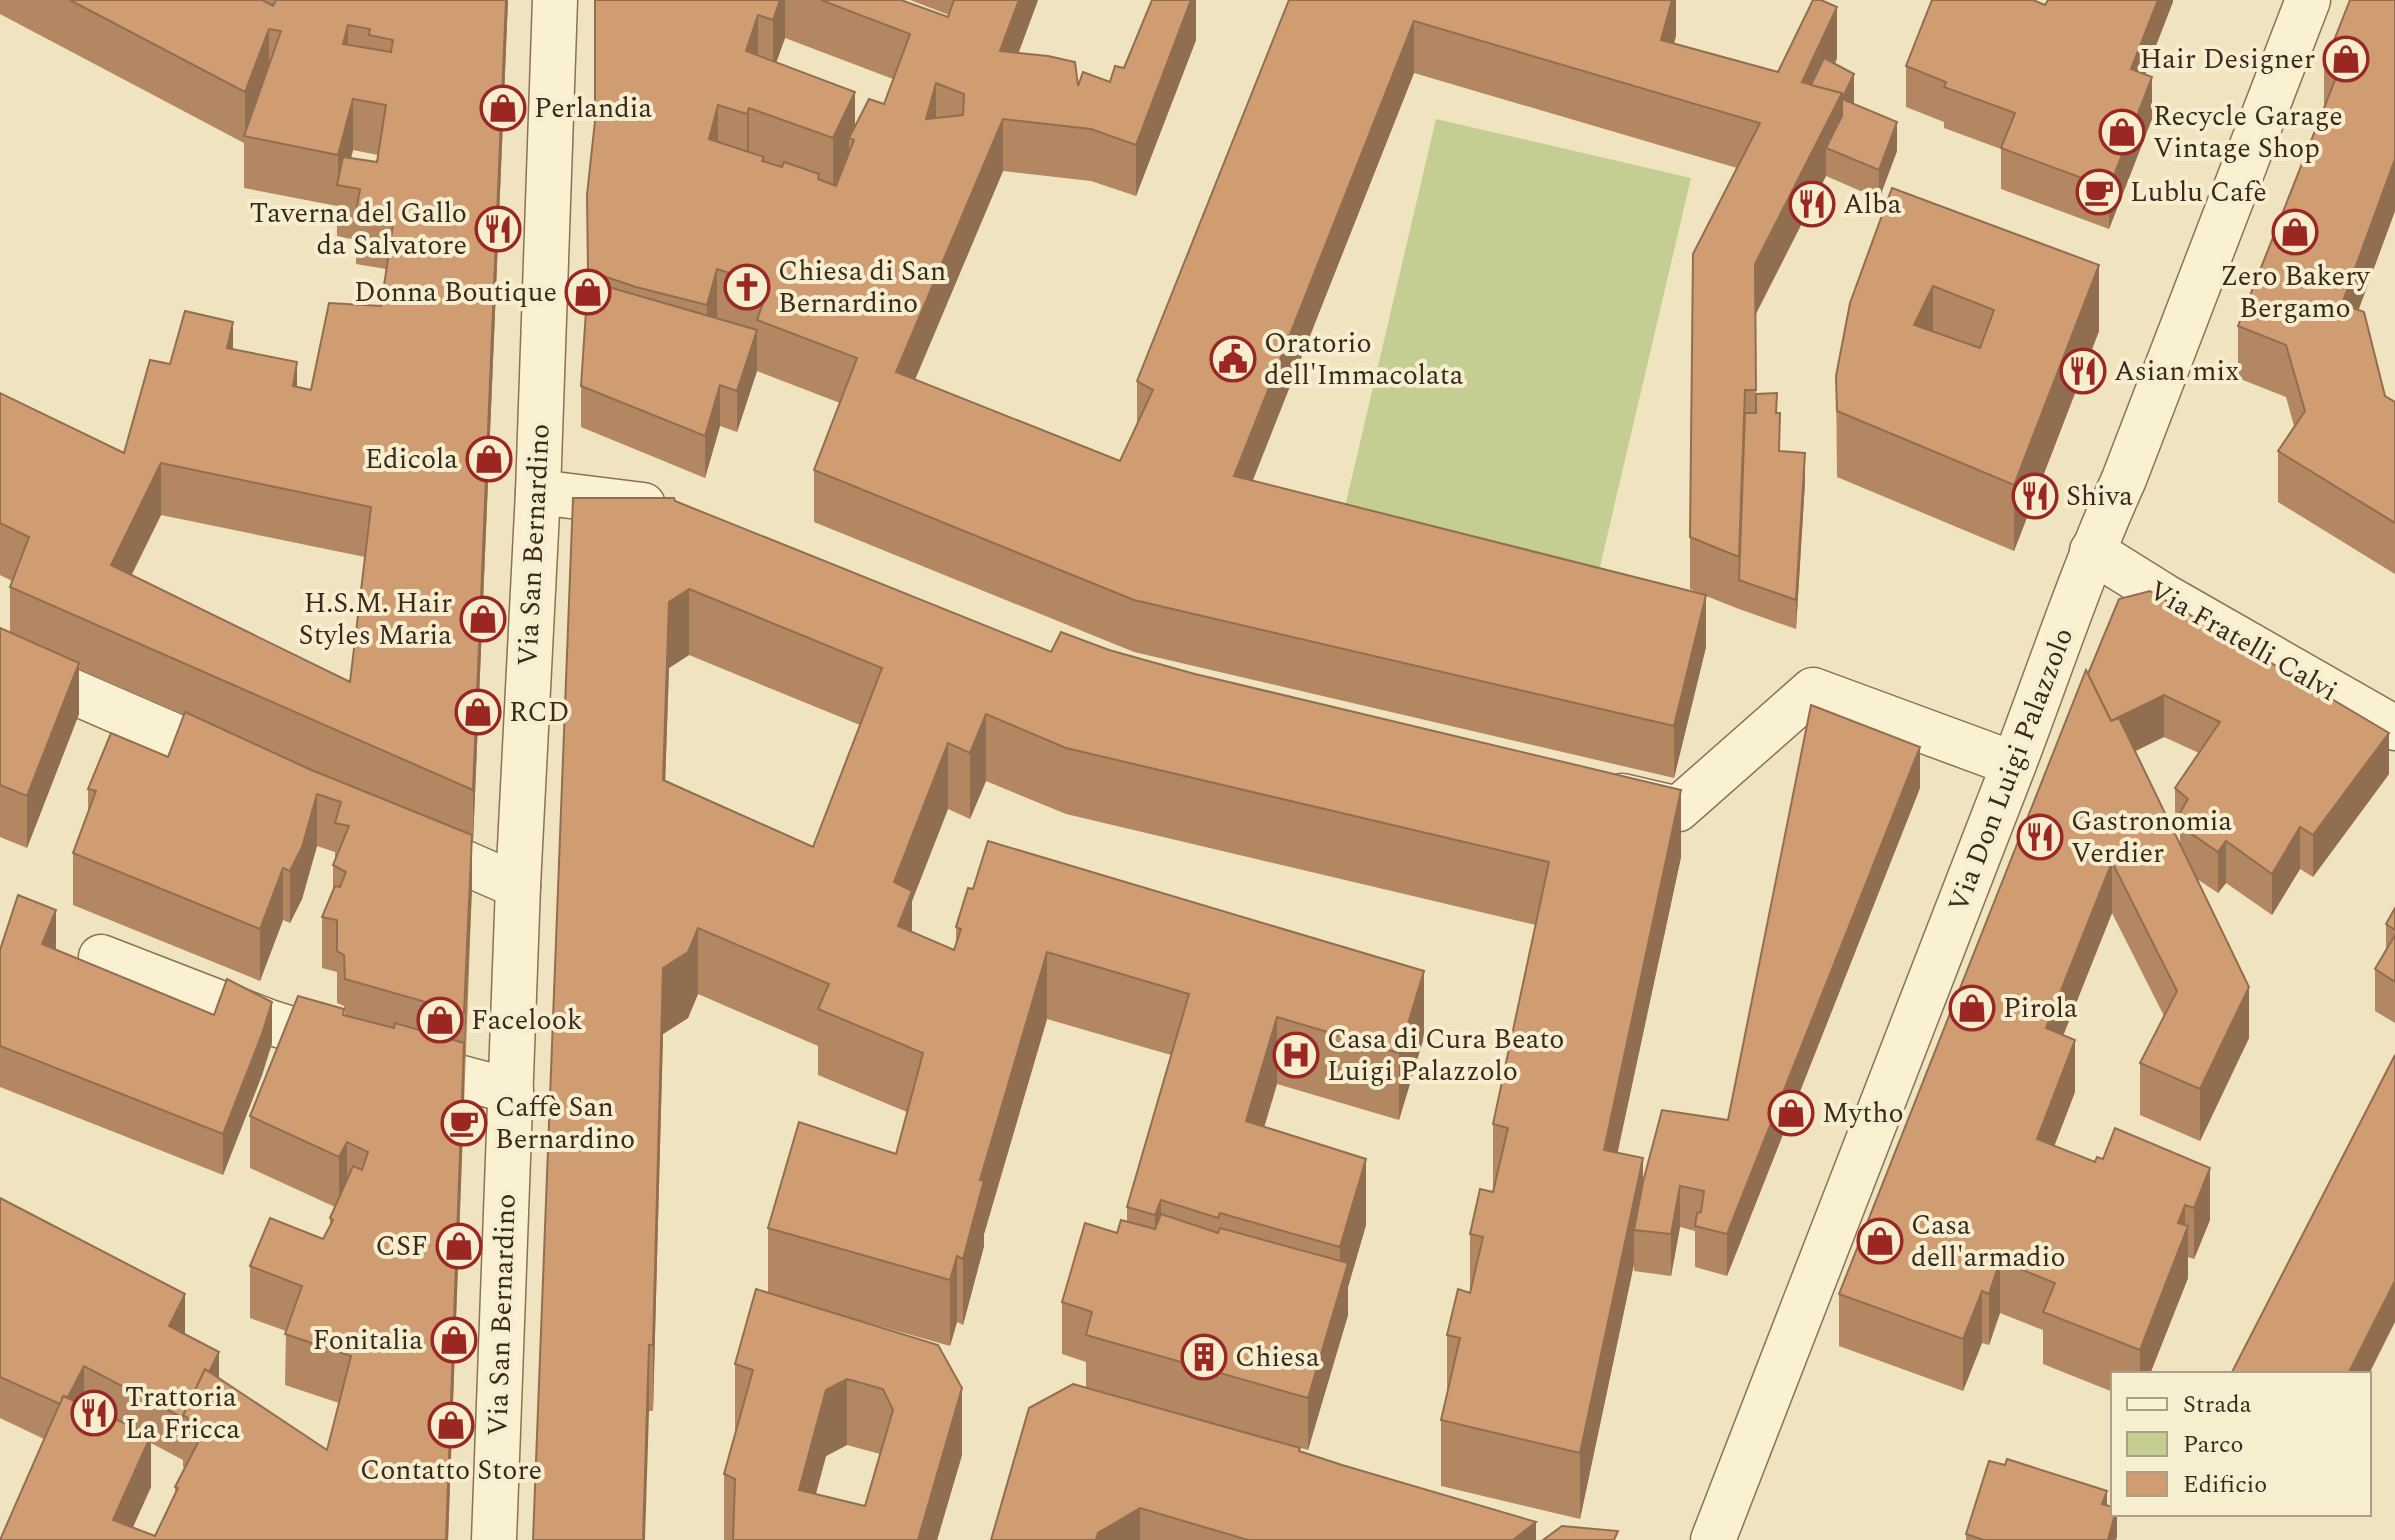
<svg xmlns="http://www.w3.org/2000/svg" width="2395" height="1540" viewBox="0 0 2395 1540" font-family="Spectral,serif">
<style>
.green{fill:#c5ce92}
.lines{fill:none;stroke-linecap:round;stroke-linejoin:round}
.street-casing{stroke:#897356;stroke-width:47}
.street{stroke:#faf0d2;stroke-width:44}
.wall{fill:#b38762;fill-rule:evenodd}
.shaded-wall{fill:#926e50}
.building{fill:#d09d72;stroke:#926e50;stroke-width:2;fill-rule:evenodd}
.labels{text-anchor:middle;dominant-baseline:central;stroke-width:8;stroke-linejoin:round;paint-order:stroke}
.poi-label{font-size:28px;fill:#382a1c;stroke:#f7edcf;text-anchor:start}
.street-label{font-size:28px;fill:#382a1c;stroke:#f7edcf}
</style>
<rect width="100%" height="100%" fill="#f0e3bf"/>
<polygon class="green" points="1436,119 1691,178 1595,588 1340,528"/>
<g class="lines">
<g class="street-casing">
<g id="street">
<polyline points="538,492 643,505"/>
<polyline points="2092,551 2164,596 2395,728"/>
<polyline points="0,660 230,760"/>
<polyline points="1622,796 1678,809 1813,690 2014,764"/>
<polyline points="417,842 518,886"/>
<polyline points="101,957 269,1022 343,1045"/>
<polyline points="405,1063 511,1091"/>
<polyline points="494,1540 518,886 538,492 555,0"/>
<path d="M1713 1540 2014 764C2050 669 2082 572 2124 479L2308 0"/>
</g>
</g>
<use href="#street" class="street"/>
</g>
<g class="wall">
<path d="M0 0H508L473 842H472V887L448 1540H0L44 1439 0 1418V1198L185 1334 219 1378 327 1450 339 1403 285 1385 286 1331 250 1318V1266L323 1239 330 1227V1218L335 1207 250 1168V1116L345 1015 344 1006 337 1003V972L322 968V917L333 889V865L335 861V852L317 846 302 899 290 923 283 920 260 981 73 905V853L88 813V789L168 757 184 715 79 669V714L27 848 0 837V628L10 633V587L12 581 0 575V393L124 453 170 364 233 349 297 387 311 390 381 306 386 269 356 264V240L337 236V206L244 188V143L0 14ZM353 150 378 155 377 162 351 158ZM161 515 365 557 350 682 131 575ZM151 1443 183 1460V1467L185 1468 175 1487V1494L155 1536 133 1527 151 1487Z"/>
<path d="M595 0H901L948 17 949 15 910 0H1038L1018 53 1078 86 1110 82 1196 0V40L1136 196 1091 181 1003 171 915 380 1120 461 1137 425V381L1289 0H1676V36L1674 43 1778 72 1837 58 1835 64 1854 103 1853 104 1897 151 1879 199 1826 176 1756 314V413H1777L1780 451 1805 482 1796 629 1739 609 1706 596V647L1674 778 1134 652 814 522V470L840 403 757 371V334V371L737 432 720 426 705 478 581 427V386L588 285 587 195 595 122ZM785 38 893 79 884 104 855 128 776 62ZM1414 73 1737 168 1690 537V589L1704 595 1252 481Z"/>
<polygon points="2173,0 2145,74 2152,119 2109,229 2001,189 2001,149 1944,128 1944,122 1906,107 1906,66 2045,5"/>
<polygon points="2395,0 2395,211 2358,310 2385,396 2395,402 2395,574 2278,502 2278,451 2294,426 2286,397 2238,378 2238,326 2324,106 2324,66"/>
<polygon points="1892,188 2099,331 2014,551 1837,477 1836,376"/>
<path d="M675 501 1051 652 1109 650 1681 857 1617 1153 1643 1183 1728 1120 1920 788 1727 1276 1695 1267V1231L1680 1227 1671 1276 1634 1271V1264L1580 1519 1441 1486V1420L1447 1395V1335L1470 1292V1234L1494 1190H1493V1124L1536 925 1066 814 986 781 970 819 948 809 912 901V932L954 950 956 942V927L1424 1037 1399 1120 1277 1084 1264 1127 1366 1225 1348 1287V1315L1308 1450 1086 1387V1362L1062 1354V1302L1127 1221V1207L1171 1055 1047 1019 984 1234V1246L963 1325 957 1322 950 1346 837 1314 962 1455 937 1540H724V1474L736 1430H735V1364L768 1293V1228L896 1154 907 1112 818 1075V1046L698 994 688 1018 663 1034 653 1411H649L533 1540ZM689 655 860 725 813 847 665 782 669 668ZM847 1445 880 1454 865 1506 816 1494 826 1456Z"/>
<path d="M2119 599 2389 774 2313 877 2300 869 2272 915 2226 883 2218 893 2197 879 2249 1038 2200 1141 2140 1115V1063L2164 1016 2112 913 2063 1035 2075 1092 2054 1146 2095 1162 2103 1159 2115 1128 2210 1220 2194 1259 2188 1257V1278L2150 1374H2113V1392L2043 1364V1330L2000 1313 1989 1345 1982 1343 1963 1391 1839 1346V1294ZM2164 737 2199 753 2175 788V830L2180 834V844L2135 751Z"/>
<polygon points="2395,908 2395,1023 2375,1011 2375,969 2386,951 2386,924"/>
<polygon points="0,950 56,950 272,1043 262,1075 223,1175 0,1087"/>
<polygon points="1300,1451 1536,1540 991,1540"/>
<polygon points="2107,1505 2115,1514 2117,1514 2116,1540 1966,1540 1966,1534"/>
</g>
<g class="shaded-wall">
<polygon points="506,0 508,0 473,842 473,790"/>
<polygon points="780,0 785,0 785,38 773,72 773,20"/>
<polygon points="1019,0 1038,0 1000,103 1000,51"/>
<polygon points="1191,0 1196,0 1196,40 1136,196 1136,145"/>
<polygon points="1672,0 1676,0 1676,36 1661,92 1661,40"/>
<polygon points="2158,0 2173,0 2173,2 2131,110 2131,69"/>
<polygon points="1837,7 1837,58 1814,108 1802,82"/>
<polygon points="758,15 758,67 746,51"/>
<polygon points="1414,21 1414,73 1234,528 1234,476"/>
<polygon points="348,25 348,76 343,44"/>
<polygon points="269,29 269,81 245,136 245,92"/>
<polygon points="1854,74 1854,103 1842,128 1842,99"/>
<polygon points="2152,77 2152,119 2109,229 2109,188"/>
<polygon points="936,83 936,134 926,119"/>
<polygon points="855,92 855,144 854,140 849,138 849,155 833,190 833,138"/>
<polygon points="1842,93 1842,145 1826,148 1826,176 1755,315 1755,264"/>
<polygon points="353,99 353,150 344,186 338,185 338,155"/>
<polygon points="718,105 718,156 709,139"/>
<polygon points="749,108 749,160 747,165 747,114"/>
<polygon points="1003,119 1003,171 896,424 896,372"/>
<polygon points="1897,122 1897,151 1879,199 1879,170"/>
<polygon points="2395,159 2395,211 2342,355 2342,304"/>
<polygon points="2099,265 2099,331 2014,551 2014,485"/>
<polygon points="717,269 717,321 707,357 707,305"/>
<polygon points="1933,286 1933,352 1914,325"/>
<polygon points="233,322 233,373 227,348"/>
<polygon points="757,330 757,371 737,432 737,391"/>
<polygon points="297,362 297,413 293,386"/>
<polygon points="720,385 720,426 705,478 705,436"/>
<polygon points="1805,453 1805,482 1796,629 1796,600"/>
<polygon points="161,463 161,515 111,617 111,565"/>
<polygon points="689,589 689,655 669,668 663,847 663,780 669,602"/>
<polygon points="1706,595 1706,647 1674,778 1674,726"/>
<polygon points="79,663 79,714 27,848 27,796"/>
<polygon points="2164,695 2164,737 2107,765 2107,724"/>
<polygon points="986,714 986,781 970,819 970,753"/>
<polygon points="2389,733 2389,774 2313,877 2313,835"/>
<polygon points="948,743 948,809 912,901 912,957 898,992 894,882"/>
<polygon points="1920,747 1920,788 1727,1276 1727,1234"/>
<polygon points="1681,790 1681,857 1604,1216 1604,1150"/>
<polygon points="317,794 317,846 302,899 290,923 290,871"/>
<polygon points="2300,827 2300,869 2272,915 2272,874"/>
<polygon points="472,835 472,887 464,1065 464,1095 448,1540 446,1540"/>
<polygon points="2226,841 2226,883 2218,893 2218,852"/>
<polygon points="2112,862 2112,913 2046,1079 2046,1028"/>
<polygon points="283,868 283,920 260,981 260,929"/>
<polygon points="56,910 56,951 42,944"/>
<polygon points="698,928 698,994 688,1018 663,1034 653,1411 653,1345 663,968"/>
<polygon points="1047,952 1047,1019 984,1234 984,1246 963,1325 963,1259 980,1180"/>
<polygon points="1424,971 1424,1037 1399,1120 1399,1053"/>
<polygon points="2249,987 2249,1038 2200,1141 2200,1089"/>
<polygon points="272,1002 272,1043 262,1075 223,1175 223,1134"/>
<polygon points="1277,1017 1277,1084 1246,1188 1246,1121"/>
<polygon points="2075,1040 2075,1092 2037,1191 2037,1139"/>
<polygon points="347,1142 347,1194 339,1208 339,1157"/>
<polygon points="1643,1158 1643,1224 1634,1230 1634,1264 1580,1519 1580,1453"/>
<polygon points="1366,1159 1366,1225 1348,1287 1348,1315 1308,1450 1308,1398 1340,1289 1340,1247"/>
<polygon points="2210,1168 2210,1220 2194,1259 2194,1208"/>
<polygon points="1680,1186 1680,1227 1671,1276 1671,1234"/>
<polygon points="1161,1200 1161,1266 1155,1281 1155,1215"/>
<polygon points="2185,1205 2185,1232 2188,1226 2188,1278 2150,1374 2140,1374 2140,1350 2178,1223"/>
<polygon points="957,1256 957,1322 950,1346 950,1280"/>
<polygon points="2000,1261 2000,1313 1989,1345 1989,1294"/>
<polygon points="2395,1281 2395,1322 2369,1374 2348,1374"/>
<polygon points="1982,1291 1982,1343 1963,1391 1963,1339"/>
<polygon points="185,1294 185,1336 169,1326"/>
<polygon points="649,1345 649,1411 645,1540 643,1540"/>
<polygon points="219,1352 219,1394 186,1417"/>
<polygon points="84,1366 84,1407 63,1406"/>
<polygon points="847,1379 847,1445 826,1456 803,1540 799,1490 826,1390"/>
<polygon points="962,1388 962,1455 937,1540 918,1540"/>
<polygon points="151,1435 151,1487 127,1540 113,1520"/>
<polygon points="2107,1491 2107,1520 2102,1504"/>
<polygon points="1140,1508 1140,1540 1096,1540 1098,1533"/>
<polygon points="2115,1514 2117,1514 2117,1537 2116,1540 2108,1540"/>
<polygon points="1536,1522 1536,1540 1513,1540"/>
</g>
<g class="building">
<path d="M70 0H262L273 6 276 0H506L473 790 10 587 29 537 0 523V393L124 453 150 360 170 364 185 311 233 322 227 348 297 362 293 386 311 390 329 303 381 306 394 218 356 212 360 189 337 185 343 157 377 162 386 105 353 99 338 155 244 136 281 31 269 29 245 92ZM348 25 370 29 369 35 393 40 391 52 343 44ZM161 463 371 507 350 682 111 565Z"/>
<path d="M595 0H780L773 20 758 15 746 51 855 92 833 138 749 108 747 114 718 105 709 139 764 157 762 161 782 167 784 162 819 174 818 179 836 186 854 140 849 138 869 99 884 104 910 34 821 0H901L948 17 954 0H1019L1000 51 1048 56 1075 62 1078 86 1083 72 1110 82 1115 66 1124 68 1152 0H1191L1136 145 1091 129 1003 119 896 372 1120 461 1153 390 1137 381 1289 0H1672L1661 40 1778 72 1813 0H1821L1837 7 1802 82 1842 93 1755 264 1756 390H1745L1739 557 1690 537 1693 254 1760 123 1414 21 1234 476 1706 595 1674 726 1134 600 814 470 857 358 757 320 769 286 717 269 707 305 636 287 588 271 587 195 595 121ZM936 83 964 94 963 115 926 119Z"/>
<polygon points="1932,0 2033,0 2045,5 2048,0 2158,0 2131,69 2152,77 2109,188 2001,148 2015,113 1944,87 1946,82 1906,66"/>
<polygon points="2350,0 2395,0 2395,159 2342,304 2364,312 2385,396 2395,402 2395,523 2278,451 2305,411 2286,345 2238,326 2337,75 2324,66"/>
<polygon points="1824,58 1854,74 1842,99 1897,122 1879,170 1826,148 1842,116 1842,93 1811,85"/>
<path d="M1892 188 2099 265 2014 485 1837 411 1836 376 1850 303ZM1933 286 1994 310 1980 348 1914 325Z"/>
<polygon points="588,281 757,330 737,391 720,385 705,436 581,386"/>
<polygon points="1777,393 1776,413 1780,413 1779,451 1805,453 1796,600 1739,580 1745,413 1756,413 1756,394"/>
<path d="M573 498H674L675 501 1051 652 1061 632 1109 650 1195 674 1681 790 1604 1150 1643 1158 1580 1453 1441 1420 1460 1338 1447 1335 1458 1289 1470 1293 1483 1237 1470 1234 1480 1189 1493 1192 1508 1128 1493 1124 1549 862 1066 748 986 714 970 753 948 743 894 882 912 891 898 926 954 950 961 929 956 927 968 888 973 889 988 841 1424 971 1399 1053 1277 1017 1246 1121 1366 1159 1340 1247 1220 1213 1218 1218 1161 1200 1155 1215 1127 1207 1189 994 1047 952 980 1180H984L963 1259 957 1256 950 1280 768 1228 799 1122 896 1154 923 1053 818 1009 829 984 698 928 688 952 663 968 653 1345H649L643 1540H533ZM689 589 882 668 813 847 663 780 669 602Z"/>
<polygon points="2150,591 2389,733 2313,835 2300,827 2272,874 2226,841 2218,852 2189,832 2180,813 2188,799 2175,788 2220,722 2164,695 2111,721 2088,674 2119,599"/>
<polygon points="0,628 79,663 27,796 0,785"/>
<polygon points="2086,670 2111,721 2119,718 2249,987 2200,1089 2140,1063 2177,991 2112,862 2046,1028 2075,1040 2037,1139 2095,1162 2097,1157 2103,1159 2115,1128 2210,1168 2194,1208 2185,1205 2178,1223 2188,1226 2140,1350 2043,1312 2055,1283 2000,1261 1989,1294 1982,1291 1963,1339 1839,1294"/>
<polygon points="1811,705 1920,747 1727,1234 1695,1226 1697,1213 1701,1212 1704,1191 1680,1186 1671,1234 1634,1230 1643,1182 1662,1110 1728,1120"/>
<polygon points="185,712 309,769 472,835 464,1013 345,979 344,955 337,951 337,920 322,917 335,886 340,887 346,872 333,865 349,826 335,823 341,802 317,794 302,847 290,871 283,868 260,929 73,853 96,791 88,789 111,733 168,757"/>
<polygon points="18,895 56,910 42,944 214,1015 227,979 272,1002 262,1034 223,1134 0,1046 0,950"/>
<polygon points="2395,908 2395,930 2386,924"/>
<polygon points="2395,935 2395,982 2375,969"/>
<polygon points="298,996 344,1009 343,1015 394,1028 395,1023 464,1043 446,1540 0,1540 63,1396 151,1435 113,1520 155,1536 178,1488 175,1487 205,1429 183,1415 205,1369 327,1450 351,1356 285,1334 302,1286 250,1266 270,1218 323,1239 333,1220 330,1218 353,1166 362,1170 368,1152 347,1142 339,1157 250,1116"/>
<polygon points="2395,1055 2395,1281 2348,1374 2231,1374"/>
<polygon points="0,1198 185,1294 169,1326 219,1352 209,1372 205,1369 183,1415 183,1418 84,1366 68,1397 63,1396 60,1404 0,1377"/>
<polygon points="1161,1214 1218,1233 1220,1228 1348,1263 1308,1398 1086,1335 1092,1312 1062,1302 1085,1223 1117,1233 1121,1220 1155,1229"/>
<path d="M756 1289 938 1345 962 1388 918 1540H733L735 1479 724 1474 753 1370 735 1364ZM847 1379 883 1389 893 1410 865 1506 799 1490 826 1390Z"/>
<polygon points="1073,1384 1300,1448 1299,1451 1342,1465 1536,1522 1513,1540 1248,1540 1140,1508 1098,1533 1096,1540 991,1540 1029,1408"/>
<polygon points="2007,1459 2107,1491 2102,1504 2113,1507 2113,1514 2115,1514 2108,1540 1984,1540 1966,1534 1989,1461 2005,1465"/>
<polygon points="1562,1526 1618,1531 1614,1540 1543,1540"/>
</g>
<defs>
<g id="shop-ring" transform="scale(2.3)"><circle r="9.5" fill="#f7edcf" stroke="#9b2723" stroke-width="1.5"/><path d="M-5-2.5h2.3a2.7 3.5 0 0 1 5.4 0H5L5.5 6h-11ZM-1.5-2.5h3a1.5 2.3 0 0 0-3 0Z" fill="#9b2723"/></g>
<g id="cafe-ring" transform="scale(2.3)"><circle r="9.5" fill="#f7edcf" stroke="#9b2723" stroke-width="1.5"/><path d="M-5.5-4.5H6V0H3Q3 3.5 0 3.5H-2.5Q-5.5 3.5-5.5 0ZM3-3.2v2h1.7v-2ZM-6 4.5H4V6H-6Z" fill="#9b2723"/></g>
<g id="restaurant-ring" transform="scale(2.3)"><circle r="9.5" fill="#f7edcf" stroke="#9b2723" stroke-width="1.5"/><path d="M-5-6h1v4h1v-4h1v4h1v-4h1v5L-1.5 .5V6h-2V.5L-5-1ZM5-6V6H3V1.5H1.5Q1.5-4 5-6Z" fill="#9b2723"/></g>
<g id="church-ring" transform="scale(2.3)"><circle r="9.5" fill="#f7edcf" stroke="#9b2723" stroke-width="1.5"/><path d="M-1.2-6h2.4v3.5h3.3v2.4h-3.3V6h-2.4V-.1h-3.3v-2.4h3.3Z" fill="#9b2723"/></g>
<g id="civic-ring" transform="scale(2.3)"><circle r="9.5" fill="#f7edcf" stroke="#9b2723" stroke-width="1.5"/><path d="M-.6-6.5H3V-4.5H.6V-3L4-1V1h2V6H-6V1h2V-1L-.6-3ZM-1.2 2.5V6h2.4V2.5Z" fill="#9b2723"/></g>
<g id="hospital-ring" transform="scale(2.3)"><circle r="9.5" fill="#f7edcf" stroke="#9b2723" stroke-width="1.5"/><path d="M-5-5h3v3.5h4V-5h3V5h-3V1.5h-4V5h-3Z" fill="#9b2723"/></g>
<g id="building-ring" transform="scale(2.3)"><circle r="9.5" fill="#f7edcf" stroke="#9b2723" stroke-width="1.5"/><path d="M-4-6H4V6H1V3H-1V6H-4ZM-2.5-4.3h1.7v1.8h-1.7ZM.8-4.3h1.7v1.8H.8ZM-2.5-1h1.7V.8h-1.7ZM.8-1h1.7V.8H.8Z" fill="#9b2723"/></g>
</defs>
<g fill-rule="evenodd">
<use href="#shop-ring" x="2346" y="59"/>
<use href="#shop-ring" x="503" y="108"/>
<use href="#shop-ring" x="2122" y="132"/>
<use href="#cafe-ring" x="2099" y="192"/>
<use href="#restaurant-ring" x="1812" y="204"/>
<use href="#restaurant-ring" x="498" y="229"/>
<use href="#shop-ring" x="2295" y="232"/>
<use href="#church-ring" x="747" y="287"/>
<use href="#shop-ring" x="588" y="292"/>
<use href="#civic-ring" x="1233" y="359"/>
<use href="#restaurant-ring" x="2083" y="371"/>
<use href="#shop-ring" x="489" y="459"/>
<use href="#restaurant-ring" x="2035" y="496"/>
<use href="#shop-ring" x="483" y="619"/>
<use href="#shop-ring" x="478" y="712"/>
<use href="#restaurant-ring" x="2040" y="837"/>
<use href="#shop-ring" x="1972" y="1008"/>
<use href="#shop-ring" x="440" y="1020"/>
<use href="#hospital-ring" x="1296" y="1055"/>
<use href="#shop-ring" x="1791" y="1113"/>
<use href="#cafe-ring" x="464" y="1123"/>
<use href="#shop-ring" x="1880" y="1241"/>
<use href="#shop-ring" x="459" y="1246"/>
<use href="#shop-ring" x="454" y="1340"/>
<use href="#building-ring" x="1204" y="1357"/>
<use href="#restaurant-ring" x="94" y="1413"/>
<use href="#shop-ring" x="451" y="1425"/>
</g>
<g class="labels">
<g class="poi-label">
<text x="2315" y="59" text-anchor="end">Hair Designer</text>
<text x="534" y="108">Perlandia</text>
<text x="2153" y="116">Recycle Garage<tspan x="2153" dy="32">Vintage Shop</tspan></text>
<text x="2130" y="192">Lublu Cafè</text>
<text x="1843" y="204">Alba</text>
<text x="467" y="213" text-anchor="end">Taverna del Gallo<tspan x="467" dy="32">da Salvatore</tspan></text>
<text x="778" y="271">Chiesa di San<tspan x="778" dy="32">Bernardino</tspan></text>
<text x="2295" y="276" text-anchor="middle">Zero Bakery<tspan x="2295" dy="32">Bergamo</tspan></text>
<text x="557" y="292" text-anchor="end">Donna Boutique</text>
<text x="1264" y="343">Oratorio<tspan x="1264" dy="32">dell'Immacolata</tspan></text>
<text x="2114" y="371">Asian mix</text>
<text x="458" y="459" text-anchor="end">Edicola</text>
<text x="2066" y="496">Shiva</text>
<text x="452" y="603" text-anchor="end">H.S.M. Hair<tspan x="452" dy="32">Styles Maria</tspan></text>
<text x="509" y="712">RCD</text>
<text x="2071" y="821">Gastronomia<tspan x="2071" dy="32">Verdier</tspan></text>
<text x="2003" y="1008">Pirola</text>
<text x="471" y="1020">Facelook</text>
<text x="1327" y="1039">Casa di Cura Beato<tspan x="1327" dy="32">Luigi Palazzolo</tspan></text>
<text x="495" y="1107">Caffè San<tspan x="495" dy="32">Bernardino</tspan></text>
<text x="1822" y="1113">Mytho</text>
<text x="1911" y="1225">Casa<tspan x="1911" dy="32">dell'armadio</tspan></text>
<text x="428" y="1246" text-anchor="end">CSF</text>
<text x="423" y="1340" text-anchor="end">Fonitalia</text>
<text x="1235" y="1357">Chiesa</text>
<text x="125" y="1397">Trattoria<tspan x="125" dy="32">La Fricca</tspan></text>
<text x="451" y="1470" text-anchor="middle">Contatto Store</text>
</g>
<g class="street-label">
<text transform="translate(534 545) rotate(-87)">Via San Bernardino</text>
<text transform="translate(2243 641) rotate(30)">Via Fratelli Calvi</text>
<text transform="translate(2011 770) rotate(-69)">Via Don Luigi Palazzolo</text>
<text transform="translate(502 1315) rotate(-88)">Via San Bernardino</text>
</g>
</g>
<rect x="2111" y="1372" width="260" height="144" fill="#f7edcf" stroke="#ab9f87" stroke-width="2"/>
<rect x="2127" y="1398" width="40" height="12" fill="#faf0d2" stroke="#ab9f87" stroke-width="2"/>
<text x="2183" y="1412" font-size="24" fill="#382a1c">Strada</text>
<rect x="2127" y="1432" width="40" height="24" fill="#c5ce92" stroke="#ab9f87" stroke-width="2"/>
<text x="2183" y="1452" font-size="24" fill="#382a1c">Parco</text>
<rect x="2127" y="1472" width="40" height="24" fill="#d09d72" stroke="#ab9f87" stroke-width="2"/>
<text x="2183" y="1492" font-size="24" fill="#382a1c">Edificio</text>
</svg>
